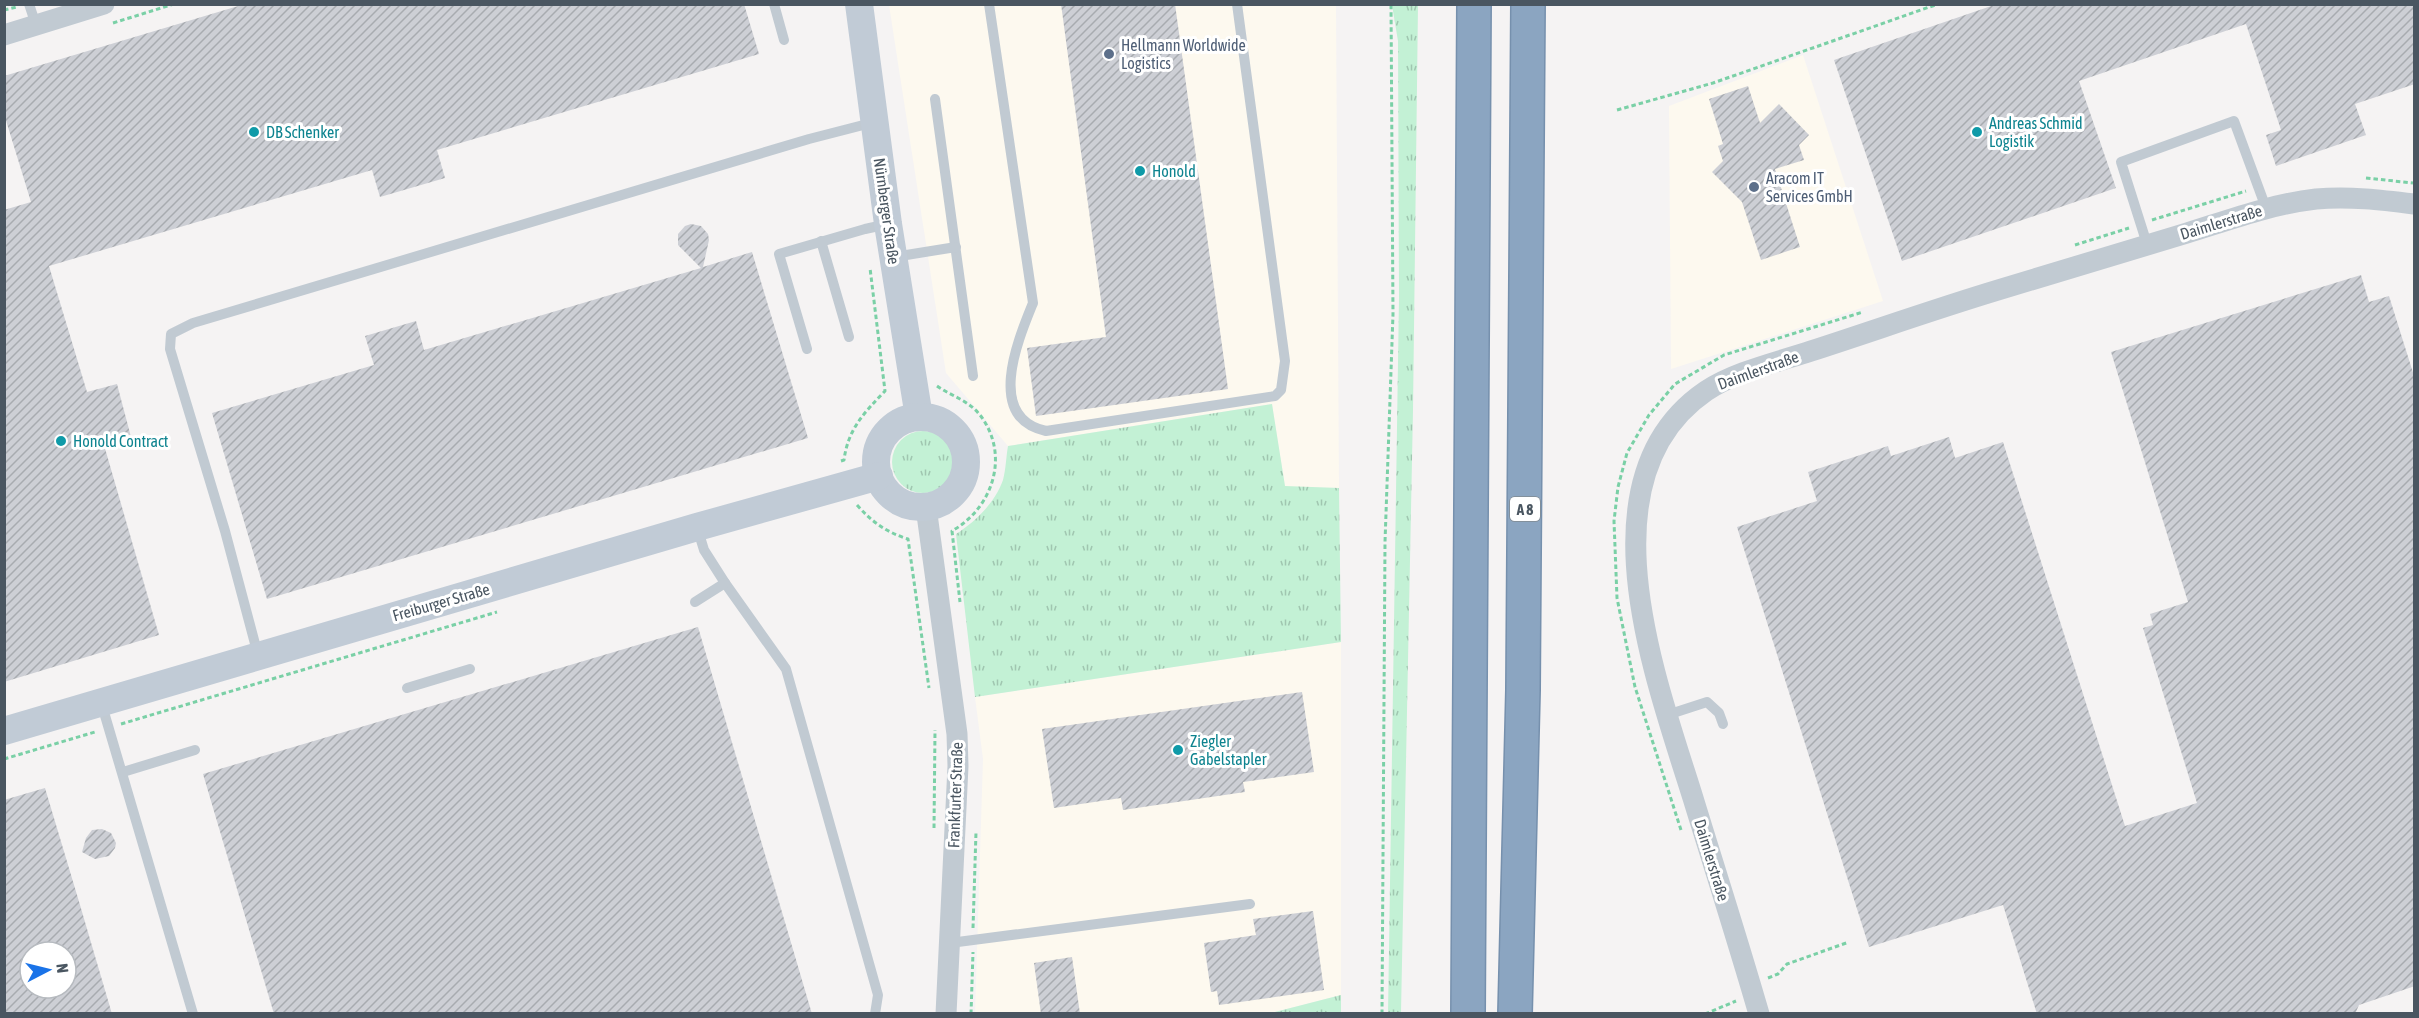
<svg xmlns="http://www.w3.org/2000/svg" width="2419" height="1018" viewBox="0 0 2419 1018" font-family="'Asap Condensed',sans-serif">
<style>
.commercial{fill:#fdf9ef}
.grass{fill:url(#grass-tufts)}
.building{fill:url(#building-hatch);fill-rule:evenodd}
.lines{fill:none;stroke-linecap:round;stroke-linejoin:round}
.highway-casing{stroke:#7690ad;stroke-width:36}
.path{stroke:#7ad0a6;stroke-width:3;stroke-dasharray:4.5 3;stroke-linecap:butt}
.lane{stroke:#c1cad2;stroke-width:10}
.street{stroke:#c1cad2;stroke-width:21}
.secondary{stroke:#c1cbd6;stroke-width:28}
.highway{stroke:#8ba5c1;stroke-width:33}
.service-dot{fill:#5c6f8a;stroke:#fff;stroke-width:2}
.culture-dot{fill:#0f9aa8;stroke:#fff;stroke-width:2}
.labels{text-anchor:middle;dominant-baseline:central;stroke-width:6;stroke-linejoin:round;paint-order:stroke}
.shield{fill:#fff;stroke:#808990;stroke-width:1.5}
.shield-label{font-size:15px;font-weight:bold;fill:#4a5661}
.service-label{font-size:16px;fill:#4e5e75;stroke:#fff;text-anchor:start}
.culture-label{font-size:16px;fill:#0d838f;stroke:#fff;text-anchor:start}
.street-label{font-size:16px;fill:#4a5661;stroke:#fff}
</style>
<defs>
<pattern id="grass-tufts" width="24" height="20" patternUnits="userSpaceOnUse" patternTransform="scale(1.5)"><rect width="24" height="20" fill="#c3f1d5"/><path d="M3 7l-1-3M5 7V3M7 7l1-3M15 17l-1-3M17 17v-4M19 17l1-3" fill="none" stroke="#a0c6b0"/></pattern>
<pattern id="building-hatch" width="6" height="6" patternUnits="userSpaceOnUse" patternTransform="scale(1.5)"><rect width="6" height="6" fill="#cdcfd5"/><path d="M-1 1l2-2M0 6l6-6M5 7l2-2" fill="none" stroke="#a8abb0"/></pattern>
</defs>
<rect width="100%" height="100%" fill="#f5f3f3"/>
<g class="commercial">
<polygon points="889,5 1336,5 1339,488 1285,487 1272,404 1008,446 946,373"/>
<polygon points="1803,55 1883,301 1671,369 1669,106"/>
<polygon points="1341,642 1341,995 1271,1013 975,1014 983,759 975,697"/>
</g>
<g class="grass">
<polygon points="1418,5 1413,410 1401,1013 1388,1014 1399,297 1398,41 1392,5"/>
<path d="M1272 404 1285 486 1339 488 1341 642 975 697 956 534C975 522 995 503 1003 480 1006 469 1006 457 1008 446Z"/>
<circle cx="923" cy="462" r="31"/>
<polygon points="1341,995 1341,1013 1271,1013"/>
</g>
<g class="building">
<polygon points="245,4 744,4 759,54 437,150 445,178 380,197 372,170 49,266 87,392 117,384 131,437 104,445 159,635 4,682 4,210 31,202 4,114 4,76"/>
<polygon points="1061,4 1175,4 1228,389 1036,416 1027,348 1106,337"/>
<polygon points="1997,4 2415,4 2415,84 2355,104 2366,135 2276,166 2266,135 2281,130 2246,24 2079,81 2116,188 1902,261 1834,60"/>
<polygon points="1748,86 1760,123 1779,104 1809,135 1799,145 1804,160 1775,169 1800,247 1761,260 1742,202 1712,172 1723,161 1718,146 1723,144 1709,99"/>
<polygon points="691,224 701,226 708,234 709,240 703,267 752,252 808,438 267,599 212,413 374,365 365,336 416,321 424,350 701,268 678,245 678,234 685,226"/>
<polygon points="2361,275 2369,302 2389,296 2415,379 2415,986 2359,1005 2355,1014 2037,1014 2003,905 1869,947 1737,527 1817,501 1808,472 1888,446 1891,456 1949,437 1955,458 2003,442 2125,826 2197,803 2143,628 2153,625 2150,614 2188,602 2111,352"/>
<polygon points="698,627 812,1014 274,1014 203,774"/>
<polygon points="1302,692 1314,772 1243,782 1245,792 1123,810 1121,798 1054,808 1042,729"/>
<path d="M45 788 80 905 112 1014H4V800ZM30 952H66V988H30Z"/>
<polygon points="102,829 111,833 116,843 115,848 109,856 95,859 82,852 86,838 92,830"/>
<polygon points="1313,911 1324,990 1219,1005 1217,991 1211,992 1204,943 1256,935 1253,919"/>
<polygon points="1072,957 1080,1014 1041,1014 1034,963"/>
</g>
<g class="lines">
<g class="highway-casing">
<g id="highway">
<polyline points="1468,1014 1474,4"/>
<polyline points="1515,1014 1523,690 1528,4"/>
</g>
</g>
<g class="path">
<polyline points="4,10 17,7"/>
<polyline points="113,23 174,4"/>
<polyline points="1617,110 1713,83 1938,4"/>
<polyline points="2366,178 2413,183"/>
<polyline points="2152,220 2246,191"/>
<polyline points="2075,245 2129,228"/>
<path d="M937 386C951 396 968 400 980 415 1010 454 994 507 952 531L960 602"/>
<path d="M841 461 844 460C848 429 864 413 885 391L870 268"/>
<path d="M857 505C872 522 886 532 908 539L929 688"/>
<polyline points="121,724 497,612"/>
<polyline points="4,759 95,732"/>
<polyline points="934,828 935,730"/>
<polyline points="1681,830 1635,687 1617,598 1614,521 1618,487 1627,453 1649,415 1675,384 1724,355 1863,312"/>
<polyline points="973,928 976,832"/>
<polyline points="1768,978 1778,974 1787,964 1849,942"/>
<polyline points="971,1014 973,952"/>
<polyline points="1382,1014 1385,542 1393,314 1391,4"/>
<polyline points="1705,1014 1736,1001"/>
</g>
<g class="lane">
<polyline points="29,4 36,25"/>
<polyline points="774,4 784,40"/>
<path d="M989 4 1033 303C1018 340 985 418 1046 431L1275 396 1281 390 1285 361 1237 4"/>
<polyline points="935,99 973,376"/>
<polyline points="821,241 849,337"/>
<polyline points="2147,244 2121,162 2234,121 2266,208"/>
<polyline points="894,257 956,247"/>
<polyline points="807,349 779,254 865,229 888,224"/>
<polyline points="697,527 704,550 725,583 786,669 878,995 875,1014"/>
<polyline points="695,602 725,583"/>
<polyline points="258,655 225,531 170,349 171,334 193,323 809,139 875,122"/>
<polyline points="407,688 470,669"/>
<polyline points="101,702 193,1014"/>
<polyline points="1667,715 1707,702 1719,713 1723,724"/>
<polyline points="123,772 195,750"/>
<polyline points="950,943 1250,904"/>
</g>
<g class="street">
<polyline points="4,35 104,4"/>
<polyline points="926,507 957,734 958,766 946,1014"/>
<path d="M1759 1014C1738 941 1715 870 1693 798 1657 682 1578 478 1706 391 1734 372 1778 362 1811 351 1873 331 1935 309 1998 290 2061 271 2124 252 2187 233 2229 220 2272 204 2316 199 2349 196 2382 200 2414 204"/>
</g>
<g class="secondary">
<polyline points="859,4 888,224 919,417"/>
<circle cx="921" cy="462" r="45"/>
<polyline points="4,731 697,527 879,476"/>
</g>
<use href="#highway" class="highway"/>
</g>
<g class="service-dot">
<circle cx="1109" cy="54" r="6"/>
<circle cx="1754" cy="187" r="6"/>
</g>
<g class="culture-dot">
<circle cx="254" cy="132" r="6"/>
<circle cx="1977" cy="132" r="6"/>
<circle cx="1140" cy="171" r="6"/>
<circle cx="61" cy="441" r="6"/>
<circle cx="1178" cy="750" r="6"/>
</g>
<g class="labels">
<rect class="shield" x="1510" y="497" width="30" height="24" rx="4.5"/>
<g class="shield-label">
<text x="1525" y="509">A 8</text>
</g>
<g class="service-label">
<text x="1121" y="45">Hellmann Worldwide<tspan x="1121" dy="18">Logistics</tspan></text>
<text x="1766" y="178">Aracom IT<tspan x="1766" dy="18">Services GmbH</tspan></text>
</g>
<g class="culture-label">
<text x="1989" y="123">Andreas Schmid<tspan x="1989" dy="18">Logistik</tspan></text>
<text x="266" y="132">DB Schenker</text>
<text x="1152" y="171">Honold</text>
<text x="73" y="441">Honold Contract</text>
<text x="1190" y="741">Ziegler<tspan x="1190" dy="18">Gabelstapler</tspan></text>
</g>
<g class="street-label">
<text transform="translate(887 211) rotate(82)">Nürnberger Straße</text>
<text transform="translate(2221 222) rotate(-17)">Daimlerstraße</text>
<text transform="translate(1758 370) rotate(-20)">Daimlerstraße</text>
<text transform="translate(441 602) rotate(-16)">Freiburger Straße</text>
<text transform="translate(955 795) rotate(-88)">Frankfurter Straße</text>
<text transform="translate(1712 860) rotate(73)">Daimlerstraße</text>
</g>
</g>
<rect width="2419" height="1018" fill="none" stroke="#4a5661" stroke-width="12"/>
<g transform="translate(48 970) rotate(83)"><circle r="28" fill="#ffffff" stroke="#b7bbc0" stroke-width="1.5"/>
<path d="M0-4.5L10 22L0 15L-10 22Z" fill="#1a73e8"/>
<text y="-9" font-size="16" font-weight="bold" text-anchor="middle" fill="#4a5661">N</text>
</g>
</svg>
